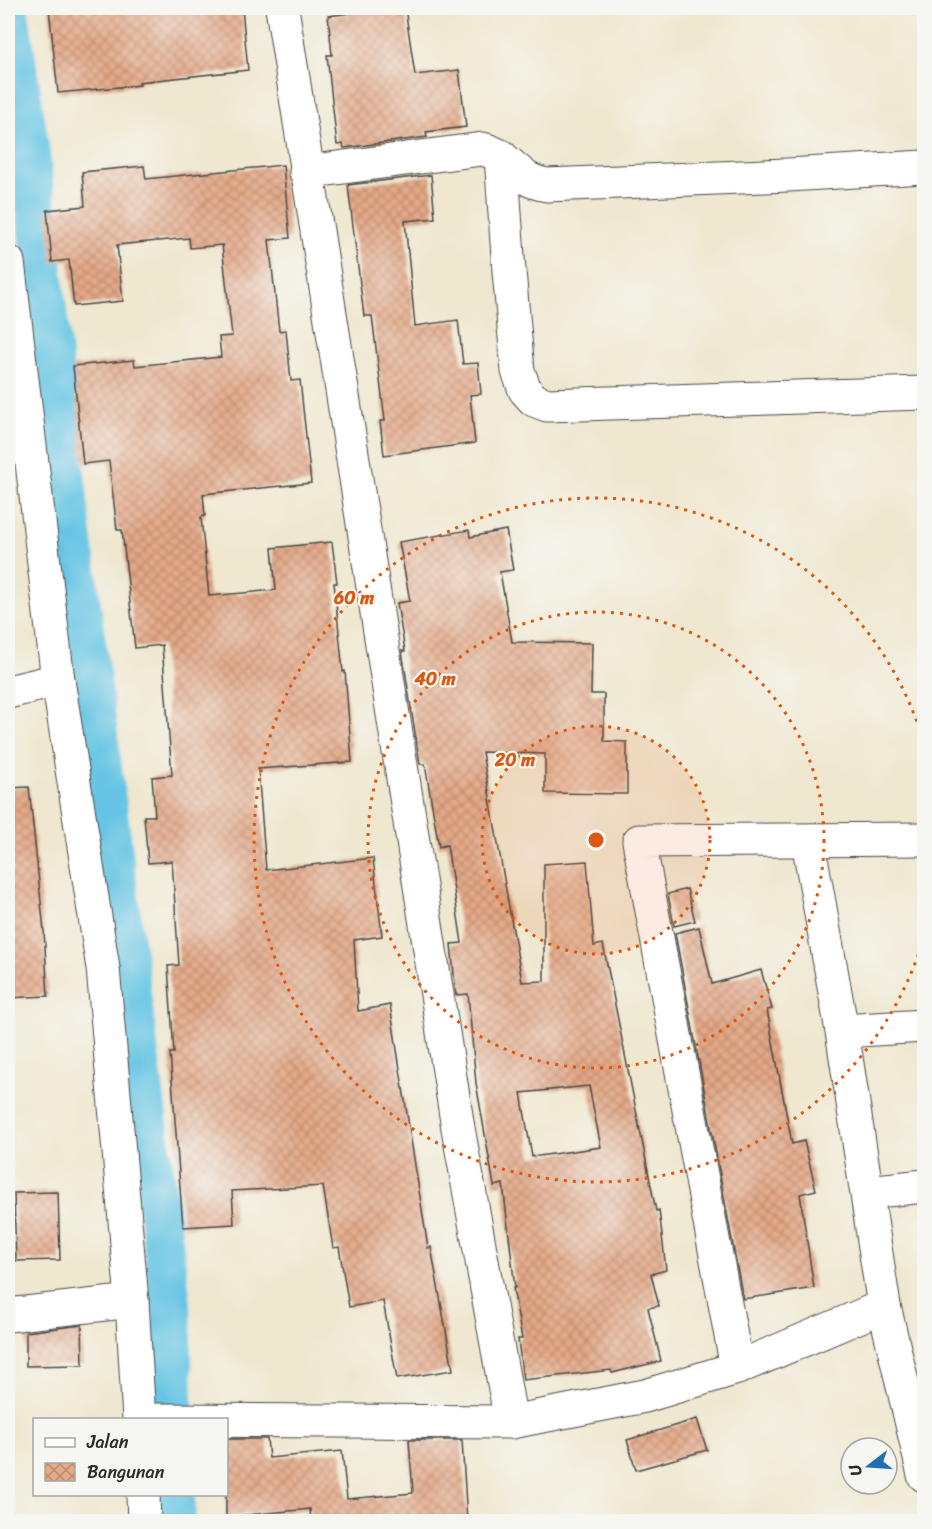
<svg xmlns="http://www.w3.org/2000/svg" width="932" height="1529" viewBox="0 0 932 1529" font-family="Sriracha,sans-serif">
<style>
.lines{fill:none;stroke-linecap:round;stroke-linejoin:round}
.canal{stroke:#66c5e4;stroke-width:40}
.building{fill:url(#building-cross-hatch);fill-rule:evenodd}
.street-casing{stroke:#484744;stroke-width:35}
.street{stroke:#fff;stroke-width:33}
.ring{fill:none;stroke:#df570e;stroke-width:3;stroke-dasharray:3 6}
.centre{fill:#df570e;stroke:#f6f6f2;stroke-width:3}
.ring-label{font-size:18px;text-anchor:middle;font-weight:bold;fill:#df570e;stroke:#f6f6f2;stroke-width:4.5;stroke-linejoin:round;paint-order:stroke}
</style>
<defs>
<pattern id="building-cross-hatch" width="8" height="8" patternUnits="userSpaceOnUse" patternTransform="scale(1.5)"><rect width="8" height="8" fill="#e5a987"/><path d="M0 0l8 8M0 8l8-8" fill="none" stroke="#ba8a6f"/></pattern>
</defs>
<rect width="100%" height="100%" fill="#f6f6f2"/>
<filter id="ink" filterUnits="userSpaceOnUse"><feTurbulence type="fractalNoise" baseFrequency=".0167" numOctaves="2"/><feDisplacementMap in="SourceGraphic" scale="12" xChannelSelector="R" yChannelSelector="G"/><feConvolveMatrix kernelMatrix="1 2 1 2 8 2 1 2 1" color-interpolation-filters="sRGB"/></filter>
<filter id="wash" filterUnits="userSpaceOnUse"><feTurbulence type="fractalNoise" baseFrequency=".008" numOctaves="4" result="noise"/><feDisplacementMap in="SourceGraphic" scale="24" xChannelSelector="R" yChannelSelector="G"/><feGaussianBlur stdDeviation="1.35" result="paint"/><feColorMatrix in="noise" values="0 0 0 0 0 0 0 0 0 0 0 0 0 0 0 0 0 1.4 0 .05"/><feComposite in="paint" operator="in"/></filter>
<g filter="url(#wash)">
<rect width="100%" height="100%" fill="#efe7cf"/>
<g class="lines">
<g class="canal">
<polyline points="8,8 29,147 70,519 171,1305 173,1420"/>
<polyline points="175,1494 176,1522"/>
</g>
</g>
<g id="blocks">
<g class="building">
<polygon points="49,8 242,8 248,70 139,82 140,85 58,93"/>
<polygon points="388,8 405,8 415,75 459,70 466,127 426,132 427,137 344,148 343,144 337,145 327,55 332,55 328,16"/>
<polygon points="283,165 290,238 269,240 279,331 286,330 291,381 300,380 311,483 203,494 205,516 201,517 209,596 276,590 272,548 332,542 337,583 334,583 343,672 345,671 352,762 258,769 266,870 373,858 382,936 354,940 358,1011 390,1005 428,1248 431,1247 453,1370 397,1379 383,1301 349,1307 339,1247 333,1248 323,1186 232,1191 234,1224 183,1227 170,1053 174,1053 168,966 179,965 172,861 148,863 144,816 155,816 152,777 172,775 162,645 135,648 122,530 117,530 109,461 83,464 73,366 134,360 135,366 221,357 219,337 232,336 222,245 190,248 189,238 117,245 123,301 74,306 69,260 52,262 47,210 85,206 82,172 144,166 146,179"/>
<polygon points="431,175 435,218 405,221 415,326 458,320 463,364 478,363 481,394 470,395 475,443 384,455 380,421 385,421 372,316 364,316 348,185"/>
<path d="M469 530 470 537 506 530 513 570 500 572 512 642 592 643 591 694H604V741L627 742V794L545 793V754L482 752 522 982 544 981V864L587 861 594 946 603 944 656 1211 659 1210 666 1270 651 1274 659 1306 648 1308 661 1361 612 1373 611 1370 523 1380 518 1339H522L513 1288H515L503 1184 494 1186 476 1083 468 994 456 995 451 944 462 943 447 845 439 847 425 764H420L402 651H405L397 603 410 601 399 542ZM589 1086 601 1147 532 1157 521 1093Z"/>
<polygon points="29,787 44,931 48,996 8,998 8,788"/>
<polygon points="687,889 695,921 674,926 668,894"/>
<polygon points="699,927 712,984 761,970 772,1009 767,1010 792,1144 804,1141 816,1190 800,1194 814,1288 743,1299 675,933"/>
<polygon points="58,1192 60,1260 16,1261 14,1193"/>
<polygon points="82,1325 83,1365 26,1366 26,1332"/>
<polygon points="697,1419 707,1450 636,1470 627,1440"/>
<polygon points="226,1439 267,1439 269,1458 342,1451 347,1499 413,1493 409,1440 462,1440 467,1521 311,1521 310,1509 226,1517"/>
</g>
</g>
</g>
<g filter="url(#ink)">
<use href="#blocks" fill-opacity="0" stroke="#484744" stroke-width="1.5"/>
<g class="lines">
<g class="street-casing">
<g id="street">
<polyline points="282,8 458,1128 511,1422"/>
<polyline points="501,156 509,271 518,371 525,390 534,400 547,405 924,393"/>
<path d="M306 172 482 149C502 153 512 168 528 179 534 182 541 184 547 185L788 175 924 167"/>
<polyline points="8,262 58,680 103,968 132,1301 139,1420"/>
<polyline points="8,692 58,680"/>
<polyline points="808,841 842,1031 884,1306 924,1475"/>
<polyline points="842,1031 924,1026"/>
<polyline points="867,1192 924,1186"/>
<polyline points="8,1315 132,1301"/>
<polyline points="737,1368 639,841 924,839"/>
<polyline points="155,1420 511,1422 645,1396 737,1368 884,1306"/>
<polyline points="143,1494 144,1522"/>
</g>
</g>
<use href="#street" class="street"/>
</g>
</g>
<circle cx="596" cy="840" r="114" fill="#df570e" fill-opacity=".12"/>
<g class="ring">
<circle cx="596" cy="840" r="114"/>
<circle cx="596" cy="840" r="228"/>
<path d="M924 937A342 342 0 1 1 924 743"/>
</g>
<circle cx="596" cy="840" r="9" class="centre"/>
<g class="ring-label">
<text x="354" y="604">60 m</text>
<text x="435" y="685">40 m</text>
<text x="515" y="766">20 m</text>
</g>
<rect width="932" height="1529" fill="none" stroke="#f6f6f2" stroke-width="30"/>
<rect x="33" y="1418" width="195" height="78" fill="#f6f6f2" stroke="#a5a5a2" stroke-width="1.5"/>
<rect x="45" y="1438" width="30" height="9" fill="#ffffff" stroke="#a5a5a2" stroke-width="1.5"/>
<text x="87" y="1448" font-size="18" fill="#2b2b2b">Jalan</text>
<rect x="45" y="1463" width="30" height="18" fill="url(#building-cross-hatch)" stroke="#a5a5a2" stroke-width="1.5"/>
<text x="87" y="1478" font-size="18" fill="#2b2b2b">Bangunan</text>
<g transform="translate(869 1466) rotate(253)"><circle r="28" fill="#f6f6f2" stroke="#a5a5a2" stroke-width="1.5"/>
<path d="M0-4.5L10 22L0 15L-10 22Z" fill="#1f6fb2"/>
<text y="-9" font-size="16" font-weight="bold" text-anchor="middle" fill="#2b2b2b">U</text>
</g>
</svg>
